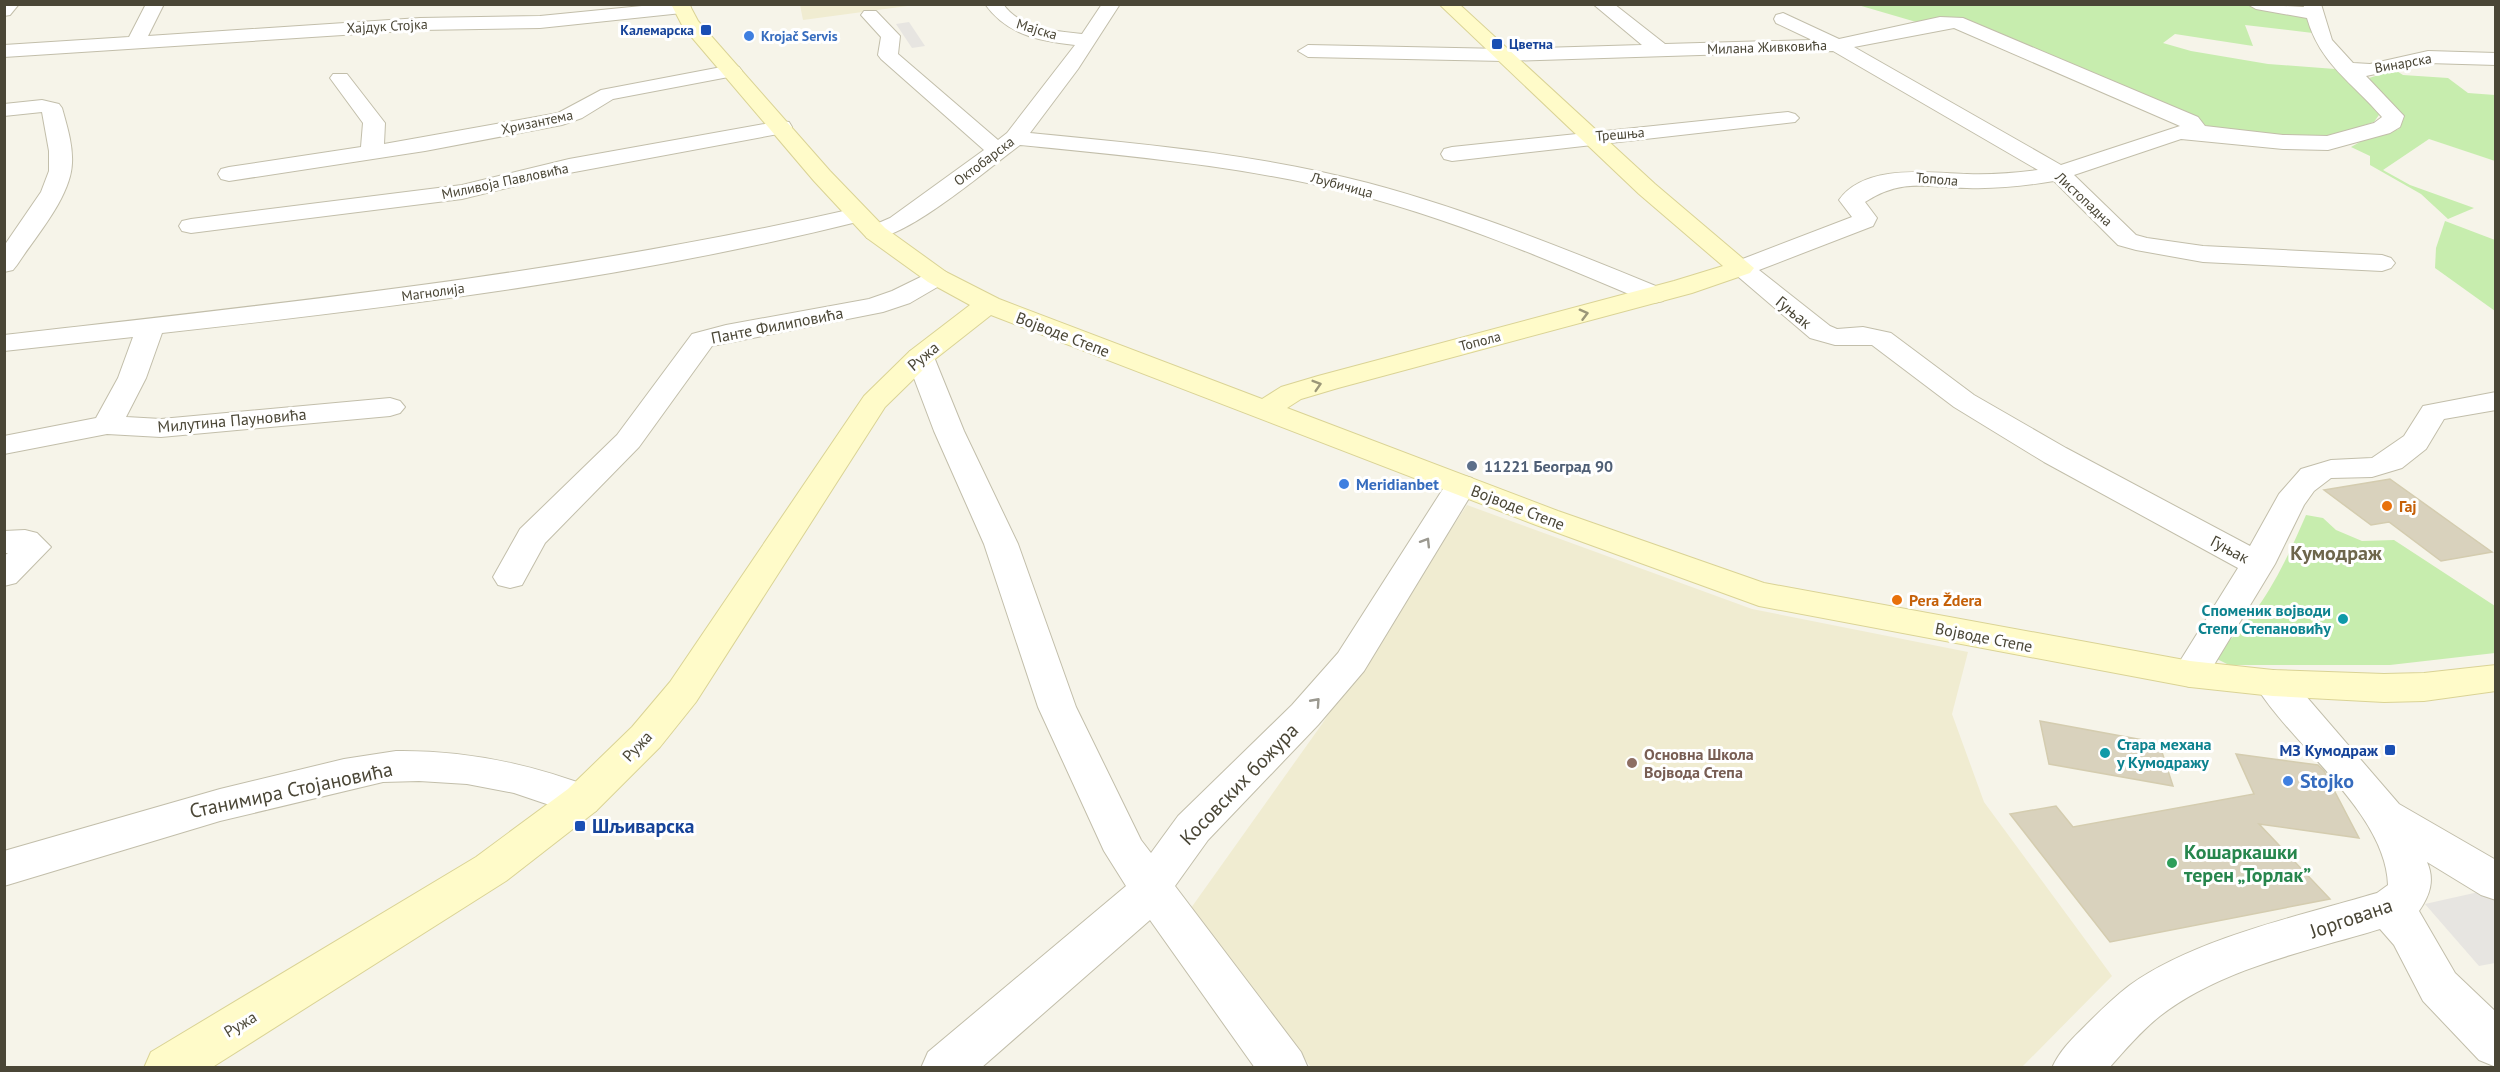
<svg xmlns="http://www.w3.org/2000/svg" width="2500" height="1072" viewBox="0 0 2500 1072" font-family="'PT Sans',sans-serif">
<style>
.education{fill:#f0ecd1}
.green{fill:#c7edae}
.parking{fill:#e7e5e1}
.building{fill:#d9d2bd;stroke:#d4ccaf;stroke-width:1.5}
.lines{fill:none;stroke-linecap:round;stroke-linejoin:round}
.street-casing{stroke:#c2beaa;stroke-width:2}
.secondary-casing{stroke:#dad395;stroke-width:2}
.street{fill:#fff;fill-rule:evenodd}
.secondary{fill:#fffbc9;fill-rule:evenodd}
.oneway{stroke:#9b9778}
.oneway2{stroke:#9b9990}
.transit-dot{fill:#1a4fb4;stroke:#fff;stroke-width:2}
.shop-dot{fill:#3f7fe0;stroke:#fff;stroke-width:2}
.service-dot{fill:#5c6f8a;stroke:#fff;stroke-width:2}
.food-dot{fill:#e8710a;stroke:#fff;stroke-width:2}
.culture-dot{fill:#0f9aa8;stroke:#fff;stroke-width:2}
.education-dot{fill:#8d6e63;stroke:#fff;stroke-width:2}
.leisure-dot{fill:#2e9e5b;stroke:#fff;stroke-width:2}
.labels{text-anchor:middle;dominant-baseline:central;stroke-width:6;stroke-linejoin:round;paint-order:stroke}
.far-street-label{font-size:14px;fill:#4a4636;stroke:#fff}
.far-transit-label{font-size:14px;font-weight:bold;fill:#164399;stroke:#fff;text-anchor:end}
.far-shop-label{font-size:14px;font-weight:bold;fill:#366cbe;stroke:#fff;text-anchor:start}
.street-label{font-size:16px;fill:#4a4636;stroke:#fff}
.service-label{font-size:16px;font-weight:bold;fill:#4e5e75;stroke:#fff;text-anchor:start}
.shop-label{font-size:16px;font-weight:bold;fill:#366cbe;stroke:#fff;text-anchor:start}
.food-label{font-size:16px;font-weight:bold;fill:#c56008;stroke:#fff;text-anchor:start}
.culture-label{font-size:16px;font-weight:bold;fill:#0d838f;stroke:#fff;text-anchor:end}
.transit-label{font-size:16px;font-weight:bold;fill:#164399;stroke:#fff;text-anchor:end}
.education-label{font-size:16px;font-weight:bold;fill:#785e54;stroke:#fff;text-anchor:start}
.quarter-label{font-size:20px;font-weight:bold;fill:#6e664c;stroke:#fff}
.near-shop-label{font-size:20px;font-weight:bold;fill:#366cbe;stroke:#fff;text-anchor:start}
.near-street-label{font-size:20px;fill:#4a4636;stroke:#fff}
.near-transit-label{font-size:20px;font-weight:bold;fill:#164399;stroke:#fff;text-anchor:start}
.near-leisure-label{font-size:20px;font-weight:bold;fill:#27864d;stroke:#fff;text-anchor:start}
</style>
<rect width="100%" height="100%" fill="#f6f4e9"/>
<g class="education">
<polygon points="922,4 803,20 800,5"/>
<polygon points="1467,505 1752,609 1968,652 1952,714 1984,802 2112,976 2022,1067 1311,1067 1191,908 1322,724"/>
</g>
<g class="green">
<polygon points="1858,5 2312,5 2321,34 2245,25 2253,46 2175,34 2163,43 2191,51 2268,64 2335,69 2381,112 2374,122 2323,139 2265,138 2210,127 1950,22 1923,24"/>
<polygon points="2395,70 2403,75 2448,78 2468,93 2495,95 2495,161 2429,139 2383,170 2410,185 2474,208 2448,219 2421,194 2370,165 2370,156 2351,147 2367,138 2399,129 2401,119 2369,78"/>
<polygon points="2445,221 2495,240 2495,311 2435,268 2436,248"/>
<path d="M2306 515 2323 518 2336 530 2362 541 2394 540 2495 606V653L2390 665H2229L2217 659 2215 653C2260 618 2284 566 2306 515Z"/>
</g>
<g class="parking">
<polygon points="909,22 925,46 912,48 896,24"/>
<polygon points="2492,889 2495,891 2495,963 2479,966 2425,904"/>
</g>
<g class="building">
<polygon points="2390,479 2457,527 2492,552 2441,561 2389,522 2371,525 2324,490"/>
<polygon points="2040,721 2159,743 2173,786 2049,764"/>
<polygon points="2236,754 2318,765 2324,771 2359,838 2259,824 2330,899 2110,942 2010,814 2056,806 2073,827 2254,794"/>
</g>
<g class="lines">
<g class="street-casing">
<g id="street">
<polygon points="4,4 19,4 10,15 4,16"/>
<polygon points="146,4 164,4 148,36 420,18 540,16 662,4 689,4 691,8 682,13 540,28 420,30 4,57 4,45 129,37"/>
<path d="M985 4H1003C1021 29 1054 31 1082 34L1102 4H1120L1078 69 1030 133C1143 144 1257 154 1368 183 1469 210 1566 249 1663 289L1667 295 1663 301 1654 303 1645 301C1549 260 1452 219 1351 193 1243 166 1131 156 1020 145 991 166 899 246 867 238L864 233 867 228 890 218 984 150 881 59 878 55 881 37 861 15 864 11H876L900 36 898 54 998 140 1007 133 1075 45C1039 41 1007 35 985 4Z"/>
<path d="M1593 4H1614L1665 44 1812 40 1776 23 1774 19 1776 15 1783 13 1839 39 1940 17 1963 18 2198 117 2205 126 2283 135 2327 136 2374 123 2382 117C2352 82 2320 64 2307 18L2256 9 2247 4 2304 7 2303 4H2321L2332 40 2353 63 2370 64 2428 51 2496 53V65L2428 63 2366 76 2404 116 2400 127 2390 133 2328 150 2283 149 2181 139 2074 175 2136 235 2147 238 2203 246 2382 255 2391 258 2395 263 2391 268 2382 271 2203 262 2136 250 2118 245 2054 181C2025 186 1996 189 1967 188 1926 187 1902 178 1865 202L1877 218 1873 226 1759 270 1830 326 1837 329 1863 327 1891 333 1974 395 2066 448 2250 546 2279 494 2301 469 2331 460 2372 458 2404 436 2423 406 2496 392V410L2444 419 2426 449 2402 468 2372 477 2331 478 2314 491 2304 505 2275 564 2203 683 2190 687 2177 683 2172 674 2238 568 2044 462 1954 407 1872 345H1835L1810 338 1728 268 1732 263 1852 217 1839 200C1865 163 1930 173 1967 174 1991 175 2014 173 2038 170L1833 51 1504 61 1308 57 1298 51 1308 45 1504 49 1642 45ZM1954 28 2180 126 2061 165 1854 47Z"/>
<polygon points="732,65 739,67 742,71 739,75 613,99 582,118 562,125 425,151 229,181 221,179 218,174 221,169 229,167 361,147 363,123 330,78 333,74 347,74 385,123 384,144 558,113 601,90"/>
<path d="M42 100 59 104 62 108C67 126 73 145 72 163 71 197 35 237 17 265L13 270 4 272V246L41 192 49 171V151L42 112 4 116V104Z"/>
<polygon points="1788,112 1795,114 1799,118 1795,122 1452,161 1444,159 1441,154 1444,149 1452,147"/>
<polygon points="781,121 789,122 792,127 789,132 569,173 462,199 191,233 182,231 179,226 182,221 191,219 462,185 569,159"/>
<path d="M857 208 865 210 869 215 865 220C634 278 398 307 162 333L146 378 126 417 161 419 390 398 400 401 405 407 400 413 390 416 161 437 107 434 4 454V436L96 418 118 378 133 337 4 351V335C292 302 574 273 857 208Z"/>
<polygon points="937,269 946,272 950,277 946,282 910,303 883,312 712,346 639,447 545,543 522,585 510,588 498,585 493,577 520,529 617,435 692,334 726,325 869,299 892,291"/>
<polygon points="920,349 930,351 934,357 964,431 1018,544 1076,707 1141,840 1151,853 1178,816 1292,705 1338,653 1450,478 1461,475 1472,478 1477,485 1364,671 1318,725 1208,840 1175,886 1301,1052 1308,1068 1255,1068 1150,920 981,1068 921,1068 928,1052 1126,886 1104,851 1038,707 984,544 934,431 906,357 910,351"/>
<polygon points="25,530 37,533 51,547 16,583 4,586 4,556 8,553 4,553 4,531"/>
<path d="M2273 670 2286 673 2399 804 2496 860V900L2481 895 2427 862C2435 880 2430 895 2419 911L2455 973 2496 1012V1067L2479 1060 2423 1001 2394 945 2380 929C2308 951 2222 968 2160 1016 2141 1031 2125 1050 2109 1068H2052C2060 1050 2072 1039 2086 1025 2100 1011 2114 997 2130 985 2196 938 2299 916 2377 893L2388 885C2386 812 2290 744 2254 683L2260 673Z"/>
<path d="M396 751C466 750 531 764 596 789L602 800 596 811 582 816 514 793 467 784 419 781 383 782 220 821 4 886V851L220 789 344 759Z"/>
</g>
</g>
<g class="secondary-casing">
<polygon id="secondary" points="671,4 689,4 698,21 830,171 885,228 946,272 999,299 1262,399 1281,387 1318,376 1674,281 1723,266 1639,194 1439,4 1459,4 1655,184 1754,268 1750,273 1692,293 1338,388 1301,399 1287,408 1558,511 1764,583 2190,661 2273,670 2384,674 2424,673 2496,665 2496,691 2424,701 2384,702 2273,696 2190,687 1759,606 1536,525 991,315 930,363 885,407 696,702 660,747 596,811 506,881 211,1068 144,1068 151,1052 476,857 568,789 632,727 670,682 864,396 910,351 970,305 928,282 867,238 814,181 683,27"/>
</g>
<use href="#street" class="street"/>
<use href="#secondary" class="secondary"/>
</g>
<defs><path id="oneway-chevron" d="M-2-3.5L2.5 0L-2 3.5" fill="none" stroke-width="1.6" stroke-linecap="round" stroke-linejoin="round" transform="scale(1.5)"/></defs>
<g class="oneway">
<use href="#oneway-chevron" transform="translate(1584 314) rotate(-15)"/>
<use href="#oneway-chevron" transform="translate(1317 385) rotate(-17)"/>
</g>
<g class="oneway2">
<use href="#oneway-chevron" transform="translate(1426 542) rotate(-58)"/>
<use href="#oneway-chevron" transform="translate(1316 702) rotate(-48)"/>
</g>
<g class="transit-dot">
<rect x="700" y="24" width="12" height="12" rx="3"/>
<rect x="1491" y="38" width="12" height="12" rx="3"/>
<rect x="2384" y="744" width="12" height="12" rx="3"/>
<rect x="574" y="820" width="12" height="12" rx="3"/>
</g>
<g class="shop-dot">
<circle cx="749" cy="36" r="6"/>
<circle cx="1344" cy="484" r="6"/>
<circle cx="2288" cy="781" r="6"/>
</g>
<circle class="service-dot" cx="1472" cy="466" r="6"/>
<g class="food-dot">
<circle cx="2387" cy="506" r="6"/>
<circle cx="1897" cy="600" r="6"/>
</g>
<g class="culture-dot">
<circle cx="2343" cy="619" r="6"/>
<circle cx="2105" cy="753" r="6"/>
</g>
<circle class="education-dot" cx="1632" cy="763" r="6"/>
<circle class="leisure-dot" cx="2172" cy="863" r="6"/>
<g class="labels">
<g class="far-street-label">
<text transform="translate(387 26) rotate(-3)">Хајдук Стојка</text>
<text transform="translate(1037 29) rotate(17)">Мајска</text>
<text transform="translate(1767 47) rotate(-2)">Милана Живковића</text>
<text transform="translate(2403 63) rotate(-10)">Винарска</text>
<text transform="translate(537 122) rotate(-12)">Хризантема</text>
<text transform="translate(1620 134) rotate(-5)">Трешња</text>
<text transform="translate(984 161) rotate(-37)">Октобарска</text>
<text transform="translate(1937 179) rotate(5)">Топола</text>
<text transform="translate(505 181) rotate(-12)">Миливоја Павловића</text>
<text transform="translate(1342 185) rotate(15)">Љубичица</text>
<text transform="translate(2084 199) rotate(43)">Листопадна</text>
<text transform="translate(433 292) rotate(-8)">Магнолија</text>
<text transform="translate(1480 341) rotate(-15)">Топола</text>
</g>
<g class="far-transit-label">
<text x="694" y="30">Калемарска</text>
<text x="1509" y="44" text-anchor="start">Цветна</text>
</g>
<g class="far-shop-label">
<text x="761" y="36">Krojač Servis</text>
</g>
<g class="street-label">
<text transform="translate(1794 312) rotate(39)">Гуњак</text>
<text transform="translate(777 325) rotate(-11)">Панте Филиповића</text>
<text transform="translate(1063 334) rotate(21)">Војводе Степе</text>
<text transform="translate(923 356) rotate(-40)">Ружа</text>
<text transform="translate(232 420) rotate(-5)">Милутина Пауновића</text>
<text transform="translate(1518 507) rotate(21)">Војводе Степе</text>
<text transform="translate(2230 549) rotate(28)">Гуњак</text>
<text transform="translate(1984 637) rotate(11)">Војводе Степе</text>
<text transform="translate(637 746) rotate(-47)">Ружа</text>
<text transform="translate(240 1024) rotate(-31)">Ружа</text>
</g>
<g class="service-label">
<text x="1484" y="466">11221 Београд 90</text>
</g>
<g class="shop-label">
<text x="1356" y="484">Meridianbet</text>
</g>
<g class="food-label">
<text x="2399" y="506">Гај</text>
<text x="1909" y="600">Pera Ždera</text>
</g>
<g class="culture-label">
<text x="2331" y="610">Споменик војводи<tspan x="2331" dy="18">Степи Степановићу</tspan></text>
<text x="2117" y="744" text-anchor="start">Стара механа<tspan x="2117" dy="18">у Кумодражу</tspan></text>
</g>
<g class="transit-label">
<text x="2378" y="750">МЗ Кумодраж</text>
</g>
<g class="education-label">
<text x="1644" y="754">Основна Школа<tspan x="1644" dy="18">Војвода Степа</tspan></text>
</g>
<g class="quarter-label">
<text x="2336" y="553">Кумодраж</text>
</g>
<g class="near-shop-label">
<text x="2300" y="781">Stojko</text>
</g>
<g class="near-street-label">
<text transform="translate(1239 784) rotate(-46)">Косовских божура</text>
<text transform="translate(291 790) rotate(-12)">Станимира Стојановића</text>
<text transform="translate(2351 918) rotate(-19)">Јоргована</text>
</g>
<g class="near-transit-label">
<text x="592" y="826">Шљиварска</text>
</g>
<g class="near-leisure-label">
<text x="2184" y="852">Кошаркашки<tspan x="2184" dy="23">терен „Торлак”</tspan></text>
</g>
</g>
<rect width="2500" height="1072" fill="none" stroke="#4a4636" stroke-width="12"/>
</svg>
